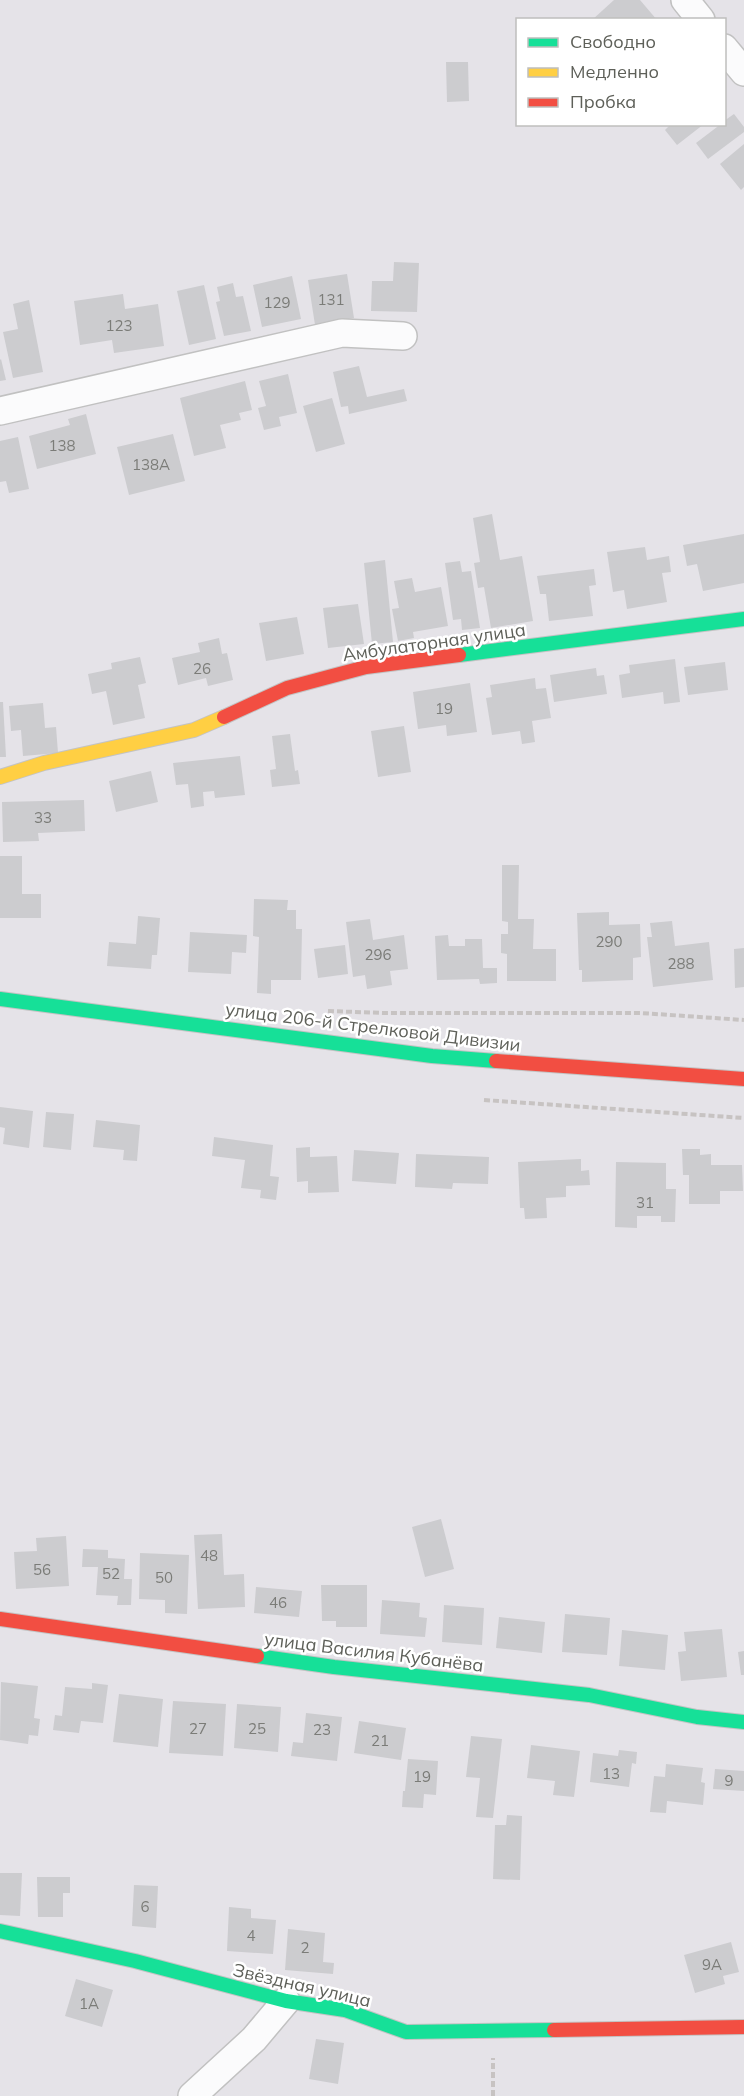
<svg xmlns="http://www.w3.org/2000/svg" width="744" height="2096" viewBox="0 0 744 2096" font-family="Mulish,sans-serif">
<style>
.building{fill:#cccccf}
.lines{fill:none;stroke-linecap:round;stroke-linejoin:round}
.street-casing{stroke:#c1c1c1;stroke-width:30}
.fast-casing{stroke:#c3c3c3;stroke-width:16}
.slow-casing{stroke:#c3c3c3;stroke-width:16}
.jam-casing{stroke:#c3c3c3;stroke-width:16}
.path{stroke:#c7c3c2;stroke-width:4;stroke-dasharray:6 3;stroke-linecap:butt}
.street{stroke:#fbfbfc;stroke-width:27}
.fast{stroke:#16e098;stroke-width:14}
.slow{stroke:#ffcf43;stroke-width:14}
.jam{stroke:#f24e42;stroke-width:14}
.labels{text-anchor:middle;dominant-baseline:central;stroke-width:5;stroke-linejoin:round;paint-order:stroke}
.number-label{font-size:15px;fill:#7b7c78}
.street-label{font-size:18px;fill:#5e6059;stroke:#fff}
</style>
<rect width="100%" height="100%" fill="#e5e3e8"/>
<g class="building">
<polygon points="614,0 640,0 657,20 592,20"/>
<polygon points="446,62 468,62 469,101 447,102"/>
<polygon points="734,114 744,127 744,132 708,159 696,143 721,124 724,124 724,121"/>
<polygon points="671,124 704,124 677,145 665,130"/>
<polygon points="744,144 744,187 741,190 720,164"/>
<polygon points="394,262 419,263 417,312 371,311 372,281 393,281"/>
<polygon points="347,274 354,318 315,325 308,280"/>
<polygon points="292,276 301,319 262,327 253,285"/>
<polygon points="233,283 236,297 243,296 251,331 224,336 216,302 220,301 217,287"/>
<polygon points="204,285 216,339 189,345 177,291"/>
<polygon points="123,294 125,309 158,304 164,346 114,353 112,340 80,345 74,301"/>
<polygon points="29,300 43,372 13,378 3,332 18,329 13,304"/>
<polygon points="1,359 6,380 0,381 0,360"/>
<polygon points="359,366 367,397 404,389 407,401 349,414 348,406 341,407 333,372"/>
<polygon points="288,374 297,413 279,417 281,426 264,430 258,408 266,406 259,381"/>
<polygon points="245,381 252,410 239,413 241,420 220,425 226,448 194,456 180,398"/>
<polygon points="332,398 345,444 316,452 303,406"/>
<polygon points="86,414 96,454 37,469 29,436 70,425 68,419"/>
<polygon points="173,434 185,481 129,495 117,447"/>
<polygon points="18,437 29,489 9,493 6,481 0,482 0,441"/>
<polygon points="492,514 500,560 522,556 533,621 491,628 484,587 478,588 474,563 480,562 473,518"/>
<polygon points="744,534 744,583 703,591 697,564 687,566 683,545"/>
<polygon points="645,547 647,560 669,556 671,572 662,573 667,602 627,609 624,590 613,592 607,552"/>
<polygon points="385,560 393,642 372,644 364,563"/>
<polygon points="460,561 462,572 471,571 480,628 462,630 461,619 453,620 445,563"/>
<polygon points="594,569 596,585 589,586 593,616 549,621 546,594 540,594 537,576"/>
<polygon points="412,578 415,592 441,587 448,626 413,632 414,638 398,641 392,609 399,608 394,581"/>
<polygon points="358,604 364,644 328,648 323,608"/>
<polygon points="297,617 304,654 266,661 259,623"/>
<polygon points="219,638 222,654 227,653 233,680 208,686 206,678 178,685 172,658 200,652 198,643"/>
<polygon points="140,657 146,683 138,685 145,718 113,725 106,691 92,694 88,674 112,669 111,663"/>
<polygon points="675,659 680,702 664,704 663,692 622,698 619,675 630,673 629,665"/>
<polygon points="725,662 728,690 688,695 684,667"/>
<polygon points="596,668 597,676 604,675 607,694 554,702 550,675"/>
<polygon points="535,678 536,689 546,688 551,718 532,721 535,742 522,744 520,731 492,735 486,698 492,697 490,685"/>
<polygon points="470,683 477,732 447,736 446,725 418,729 413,692"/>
<polygon points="0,702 3,702 6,757 0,757"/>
<polygon points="43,703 45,728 56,727 58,753 23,756 21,730 11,731 9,706"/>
<polygon points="404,726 411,772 378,777 371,731"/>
<polygon points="290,734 295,771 298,770 300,784 272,787 270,770 276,769 272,736"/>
<polygon points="240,756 245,795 215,798 214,791 203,792 204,806 191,808 188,784 176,785 173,763"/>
<polygon points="151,771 158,802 116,812 109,781"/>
<polygon points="84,800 85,831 38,833 39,841 3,842 2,802"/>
<polygon points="0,856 22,856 22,894 41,894 41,918 0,918"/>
<polygon points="502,865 519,865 518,919 534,919 533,949 556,949 556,981 507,981 507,954 501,953 501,934 508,934 508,922 502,921"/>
<polygon points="254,899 288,900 287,910 296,910 296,929 302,929 301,980 271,980 271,994 257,993 259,937 253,936"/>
<polygon points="609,912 609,925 640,924 641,957 633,958 633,980 582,982 582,970 579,970 577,913"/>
<polygon points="138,916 160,918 157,955 152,955 151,969 107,966 109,942 136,944"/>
<polygon points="370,919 373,940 404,935 408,969 390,971 392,985 367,989 365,975 353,977 346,922"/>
<polygon points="672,921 675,946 709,942 713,980 653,987 647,937 652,937 650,923"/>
<polygon points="190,932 247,935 246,953 232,952 231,974 188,972"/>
<polygon points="448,935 449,946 465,946 465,939 482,939 483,968 497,968 497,983 480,984 479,979 437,980 435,936"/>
<polygon points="345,945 348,974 318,978 314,949"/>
<polygon points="744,948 744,987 735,988 734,949"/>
<polygon points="0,1107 33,1111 29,1148 3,1144 5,1128 0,1127"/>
<polygon points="46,1112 74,1114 71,1150 43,1147"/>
<polygon points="96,1120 140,1125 137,1161 123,1160 124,1150 93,1147"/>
<polygon points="214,1137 273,1145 270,1176 279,1177 276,1200 260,1198 261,1190 241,1188 245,1160 212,1156"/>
<polygon points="310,1147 310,1157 337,1156 339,1192 308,1193 308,1181 297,1182 296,1148"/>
<polygon points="682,1149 700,1149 700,1155 711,1154 711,1165 742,1165 743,1191 720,1191 720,1204 689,1204 689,1175 683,1175"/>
<polygon points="354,1150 399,1153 396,1184 352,1181"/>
<polygon points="416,1154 489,1157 488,1184 453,1183 452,1189 415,1187"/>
<polygon points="581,1159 581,1171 589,1170 590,1185 566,1186 566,1197 546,1198 547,1218 525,1219 524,1208 520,1208 518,1162"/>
<polygon points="616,1162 666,1163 666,1189 676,1189 675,1222 661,1222 661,1216 637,1216 637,1228 615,1227"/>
<polygon points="441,1519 454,1569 425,1577 412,1527"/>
<polygon points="222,1534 224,1575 244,1574 245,1607 198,1609 194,1535"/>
<polygon points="66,1536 69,1586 16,1589 14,1552 37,1551 36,1538"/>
<polygon points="83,1549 108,1550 108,1558 125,1559 124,1579 132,1579 131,1605 117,1605 118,1596 96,1595 98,1567 82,1567"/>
<polygon points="140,1553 189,1555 187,1614 165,1613 165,1600 139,1599"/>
<polygon points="321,1585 367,1585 367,1627 336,1627 336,1621 322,1621"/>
<polygon points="256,1587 302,1591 299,1617 254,1613"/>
<polygon points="382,1600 420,1603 419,1617 427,1618 425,1637 380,1634"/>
<polygon points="444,1605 484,1608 482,1645 442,1642"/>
<polygon points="565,1614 610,1618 607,1655 562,1652"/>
<polygon points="499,1617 545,1622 542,1653 496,1648"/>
<polygon points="722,1629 727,1677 681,1681 678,1652 686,1651 684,1632"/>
<polygon points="622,1630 668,1635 665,1670 619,1666"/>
<polygon points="744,1651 744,1675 741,1675 738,1652"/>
<polygon points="1,1682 38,1686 34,1718 40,1719 38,1736 29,1735 28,1744 0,1740"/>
<polygon points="92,1683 108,1685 103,1723 81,1721 79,1733 53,1730 55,1715 62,1716 65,1687 92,1689"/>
<polygon points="119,1694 163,1699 158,1747 113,1742"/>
<polygon points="173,1701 226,1704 223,1756 169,1753"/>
<polygon points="237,1704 281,1707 278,1752 234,1748"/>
<polygon points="306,1713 342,1717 337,1761 291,1756 293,1742 303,1743"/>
<polygon points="359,1721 406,1728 401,1760 354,1753"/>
<polygon points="471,1736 502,1739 493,1818 476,1817 480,1778 466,1777"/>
<polygon points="531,1745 580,1751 574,1797 553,1795 555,1781 527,1778"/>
<polygon points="619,1750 637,1752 636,1764 632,1763 629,1787 590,1782 593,1753 618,1756"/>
<polygon points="408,1759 438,1761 436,1795 424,1794 423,1808 402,1807 403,1791 405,1791"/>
<polygon points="666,1764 703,1768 701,1782 705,1783 703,1805 667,1801 666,1813 650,1812 654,1776 665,1777"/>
<polygon points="715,1769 744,1771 744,1791 713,1789"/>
<polygon points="507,1815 522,1816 520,1880 493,1879 495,1825 506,1825"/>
<polygon points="0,1873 22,1873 20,1916 0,1915"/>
<polygon points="37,1877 70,1877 70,1893 63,1893 63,1917 38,1917"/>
<polygon points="134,1885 158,1886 156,1928 132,1926"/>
<polygon points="229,1907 251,1909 251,1918 276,1920 273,1954 227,1951"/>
<polygon points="288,1929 325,1933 323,1962 334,1963 333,1974 285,1970"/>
<polygon points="731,1942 739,1972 723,1976 725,1984 695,1993 684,1955"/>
<polygon points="76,1979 113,1990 102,2027 65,2016"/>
<polygon points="316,2039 344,2043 338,2084 309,2079"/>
</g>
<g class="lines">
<g class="street-casing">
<g id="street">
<polyline points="685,0 701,20"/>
<polyline points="724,48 744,72"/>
<polyline points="0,411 342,333 403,336"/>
<polyline points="192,2096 254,2039 286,2001"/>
</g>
</g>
<g class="fast-casing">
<g id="fast">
<polyline points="459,655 744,619"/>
<polyline points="0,999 432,1056 496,1061"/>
<polyline points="257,1656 334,1667 589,1695 697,1717 744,1722"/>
<polyline points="0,1931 135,1961 286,2001 345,2010 406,2032 554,2030"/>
</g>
</g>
<g class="slow-casing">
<polyline id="slow" points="0,777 44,763 194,730 224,717"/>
</g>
<g class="jam-casing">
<g id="jam">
<polyline points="224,717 287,688 366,667 459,655"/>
<polyline points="496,1061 744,1079"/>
<polyline points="0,1619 257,1656"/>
<polyline points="554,2030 744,2027"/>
</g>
</g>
<g class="path">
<polyline points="328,1011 384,1013 641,1013 744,1020"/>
<polyline points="484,1100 744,1118"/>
<polyline points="493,2096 493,2058"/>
</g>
<use href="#street" class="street"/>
<use href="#fast" class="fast"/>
<use href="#slow" class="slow"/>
<use href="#jam" class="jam"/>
</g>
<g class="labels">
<g class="number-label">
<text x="331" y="299">131</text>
<text x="277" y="302">129</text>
<text x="119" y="325">123</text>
<text x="62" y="445">138</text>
<text x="151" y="464">138А</text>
<text x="202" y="668">26</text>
<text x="444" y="708">19</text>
<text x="43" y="817">33</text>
<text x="609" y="941">290</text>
<text x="378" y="954">296</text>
<text x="681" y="963">288</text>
<text x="645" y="1202">31</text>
<text x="209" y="1555">48</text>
<text x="42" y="1569">56</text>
<text x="111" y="1573">52</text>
<text x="164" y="1577">50</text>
<text x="278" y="1602">46</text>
<text x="198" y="1728">27</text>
<text x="257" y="1728">25</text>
<text x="322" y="1729">23</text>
<text x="380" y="1740">21</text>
<text x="611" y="1773">13</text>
<text x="422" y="1776">19</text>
<text x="729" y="1780">9</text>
<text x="145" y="1906">6</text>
<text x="251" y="1935">4</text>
<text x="305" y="1947">2</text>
<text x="712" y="1964">9А</text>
<text x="89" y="2003">1А</text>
</g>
<g class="street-label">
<text transform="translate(434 642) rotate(-8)">Амбулаторная улица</text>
<text transform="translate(373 1027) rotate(7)">улица 206-й Стрелковой Дивизии</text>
<text transform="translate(374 1652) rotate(7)">улица Василия Кубанёва</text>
<text transform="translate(302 1985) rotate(13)">Звёздная улица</text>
</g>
</g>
<rect x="516" y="18" width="210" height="108" fill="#ffffff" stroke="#bfbfbd" stroke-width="1.5"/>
<rect x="528" y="38" width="30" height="9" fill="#16e098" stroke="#bfbfbd" stroke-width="1.5"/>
<text x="570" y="48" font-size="18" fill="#5e6059">Свободно</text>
<rect x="528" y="68" width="30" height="9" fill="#ffcf43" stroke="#bfbfbd" stroke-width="1.5"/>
<text x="570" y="78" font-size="18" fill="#5e6059">Медленно</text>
<rect x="528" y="98" width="30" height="9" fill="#f24e42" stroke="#bfbfbd" stroke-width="1.5"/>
<text x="570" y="108" font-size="18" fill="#5e6059">Пробка</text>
</svg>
